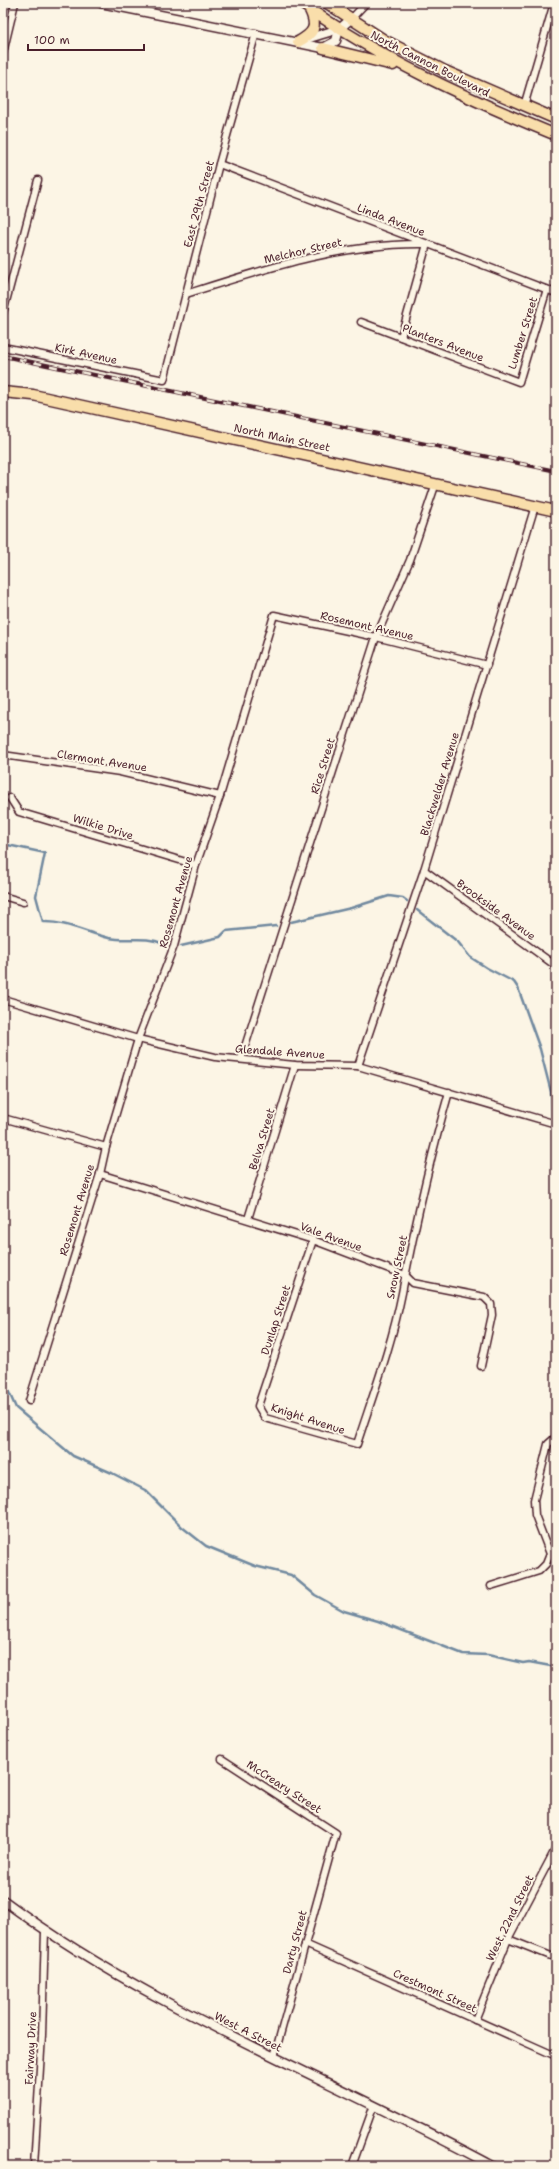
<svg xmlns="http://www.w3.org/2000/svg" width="559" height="2169" viewBox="0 0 559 2169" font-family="'Shantell Sans',sans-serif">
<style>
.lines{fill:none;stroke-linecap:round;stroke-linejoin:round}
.stream{stroke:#71899f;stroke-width:2.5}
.minor-casing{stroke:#4a1f2b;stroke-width:9}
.tertiary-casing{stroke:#4a1f2b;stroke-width:11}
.primary-casing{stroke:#4a1f2b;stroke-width:13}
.minor{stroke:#fcf5e5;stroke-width:6}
.tertiary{stroke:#fcf5e5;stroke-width:8}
.primary{stroke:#f9deab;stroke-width:10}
.rail-casing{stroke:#4a1f2b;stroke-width:4}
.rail{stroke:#fcf5e5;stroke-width:2.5;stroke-dasharray:8;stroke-linecap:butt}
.labels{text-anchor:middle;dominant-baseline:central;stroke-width:4;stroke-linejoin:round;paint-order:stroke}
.street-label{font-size:11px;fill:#4a1f2b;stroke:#fcf5e5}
</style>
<rect width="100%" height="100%" fill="#fcf5e5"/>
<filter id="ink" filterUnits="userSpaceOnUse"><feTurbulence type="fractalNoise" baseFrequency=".025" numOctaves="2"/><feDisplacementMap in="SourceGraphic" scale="8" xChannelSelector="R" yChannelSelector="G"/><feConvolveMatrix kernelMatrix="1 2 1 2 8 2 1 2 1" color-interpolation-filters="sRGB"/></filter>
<g filter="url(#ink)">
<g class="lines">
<g class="stream">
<path d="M3 844 45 853 36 896 43 922C65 921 87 933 109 938 130 942 143 935 164 944"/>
<polyline points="417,910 458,942 470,957 487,968 514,982 518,988 540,1049 551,1092 552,1116"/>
<polyline points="291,922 351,908 389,896 403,898 407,901"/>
<polyline points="181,946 220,937 226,931 276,926"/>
<polyline points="554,1126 556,1130"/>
<polyline points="3,1362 6,1369 7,1388 16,1408 73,1456 112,1473 145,1490 182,1527 206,1546 255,1566 291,1575 315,1595 344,1611 378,1621 463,1654 488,1655 523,1663 529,1662 556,1667"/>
</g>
<g class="minor-casing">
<g id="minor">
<polyline points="351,19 366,3"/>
<polyline points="3,53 15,3"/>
<polyline points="524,106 554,3"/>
<polyline points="219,164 556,293"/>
<path d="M186 294C264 269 345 242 427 244L401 337"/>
<polyline points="3,313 38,180"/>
<polyline points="361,322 519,382 547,289"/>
<polyline points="3,347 164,380 219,164 256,33"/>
<polyline points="3,755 120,772 220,796"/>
<polyline points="10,798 19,812 196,865"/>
<polyline points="424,870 556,966"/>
<polyline points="3,896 23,902"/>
<polyline points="3,999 138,1039 215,1057 295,1065 358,1066 556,1124"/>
<polyline points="241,1059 376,637 410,560 436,483"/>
<polyline points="358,1066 424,870 535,506"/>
<polyline points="3,1118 106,1147"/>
<polyline points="100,1174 313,1240 405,1275 413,1283 484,1297 491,1304 492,1315 481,1366"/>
<polyline points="248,1219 295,1065"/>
<path d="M313 1240 258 1406 265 1418 357 1444C373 1395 392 1344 402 1293 415 1225 430 1158 449 1092"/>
<polyline points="29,1401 100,1174 106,1147 138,1039 174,946 196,865 220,796 274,615 376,637 487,665"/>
<polyline points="491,1586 539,1571 546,1564 550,1554 535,1515 534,1500 548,1444 556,1437"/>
<polyline points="222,1759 336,1833 274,2057"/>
<polyline points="508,1939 556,1958"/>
<polyline points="305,1944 556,2056"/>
<polyline points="475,2020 508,1939 556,1848"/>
<polyline points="34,2166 42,2035 45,1931"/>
<polyline points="352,2166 374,2105"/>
</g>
</g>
<g class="tertiary-casing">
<g id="tertiary">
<polyline points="101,3 323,48 336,41 339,29"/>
<polyline points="303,40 339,29 351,19"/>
<path d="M3 1900C153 2011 330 2078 493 2166"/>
</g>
</g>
<g class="primary-casing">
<g id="primary">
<path d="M301 3C380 59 466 98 556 135"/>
<polyline points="327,3 384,40 445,71 556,119"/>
<path d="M298 42C314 33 318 27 310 10"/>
<polyline points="323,48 393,65"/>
<polyline points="3,392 33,395 556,511"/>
</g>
</g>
<use href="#minor" class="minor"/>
<use href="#tertiary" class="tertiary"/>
<use href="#primary" class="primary"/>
<g class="rail-casing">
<polyline id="rail" points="3,356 556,471"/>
</g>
<use href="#rail" class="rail"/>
</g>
</g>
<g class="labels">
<g class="street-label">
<text transform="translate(430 64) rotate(27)">North Cannon Boulevard</text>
<text transform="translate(199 204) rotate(-75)">East 29th Street</text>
<text transform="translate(391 220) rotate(21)">Linda Avenue</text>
<text transform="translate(303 251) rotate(-13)">Melchor Street</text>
<text transform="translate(523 333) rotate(-73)">Lumber Street</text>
<text transform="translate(443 343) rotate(21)">Planters Avenue</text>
<text transform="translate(86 354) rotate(12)">Kirk Avenue</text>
<text transform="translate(282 438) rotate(12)">North Main Street</text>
<text transform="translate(367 626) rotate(13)">Rosemont Avenue</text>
<text transform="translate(102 761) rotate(9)">Clermont Avenue</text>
<text transform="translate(323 766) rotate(-73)">Rice Street</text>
<text transform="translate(440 784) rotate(-73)">Blackwelder Avenue</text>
<text transform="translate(103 827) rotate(17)">Wilkie Drive</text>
<text transform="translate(176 902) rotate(-74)">Rosemont Avenue</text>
<text transform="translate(496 910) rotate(36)">Brookside Avenue</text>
<text transform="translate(280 1052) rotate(4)">Glendale Avenue</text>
<text transform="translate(262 1139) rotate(-73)">Belva Street</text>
<text transform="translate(77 1210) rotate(-73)">Rosemont Avenue</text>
<text transform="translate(331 1237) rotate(20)">Vale Avenue</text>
<text transform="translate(397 1267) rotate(-78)">Snow Street</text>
<text transform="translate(276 1320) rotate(-72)">Dunlap Street</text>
<text transform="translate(308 1419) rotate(18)">Knight Avenue</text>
<text transform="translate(284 1787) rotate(33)">McCreary Street</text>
<text transform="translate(510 1918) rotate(-64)">West 22nd Street</text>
<text transform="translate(295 1942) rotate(-75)">Darty Street</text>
<text transform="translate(435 1991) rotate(24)">Crestmont Street</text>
<text transform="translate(248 2032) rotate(27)">West A Street</text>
<text transform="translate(31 2048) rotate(-87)">Fairway Drive</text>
</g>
</g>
<rect width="559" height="2169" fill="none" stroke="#fcf5e5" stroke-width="16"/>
<rect x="8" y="8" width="543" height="2153" fill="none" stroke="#4a1f2b" stroke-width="1.5" filter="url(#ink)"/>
<path d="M28 44v6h116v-6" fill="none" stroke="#4a1f2b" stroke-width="2"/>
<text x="34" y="44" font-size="12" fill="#4a1f2b" stroke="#fcf5e5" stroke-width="3" paint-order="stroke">100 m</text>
</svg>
